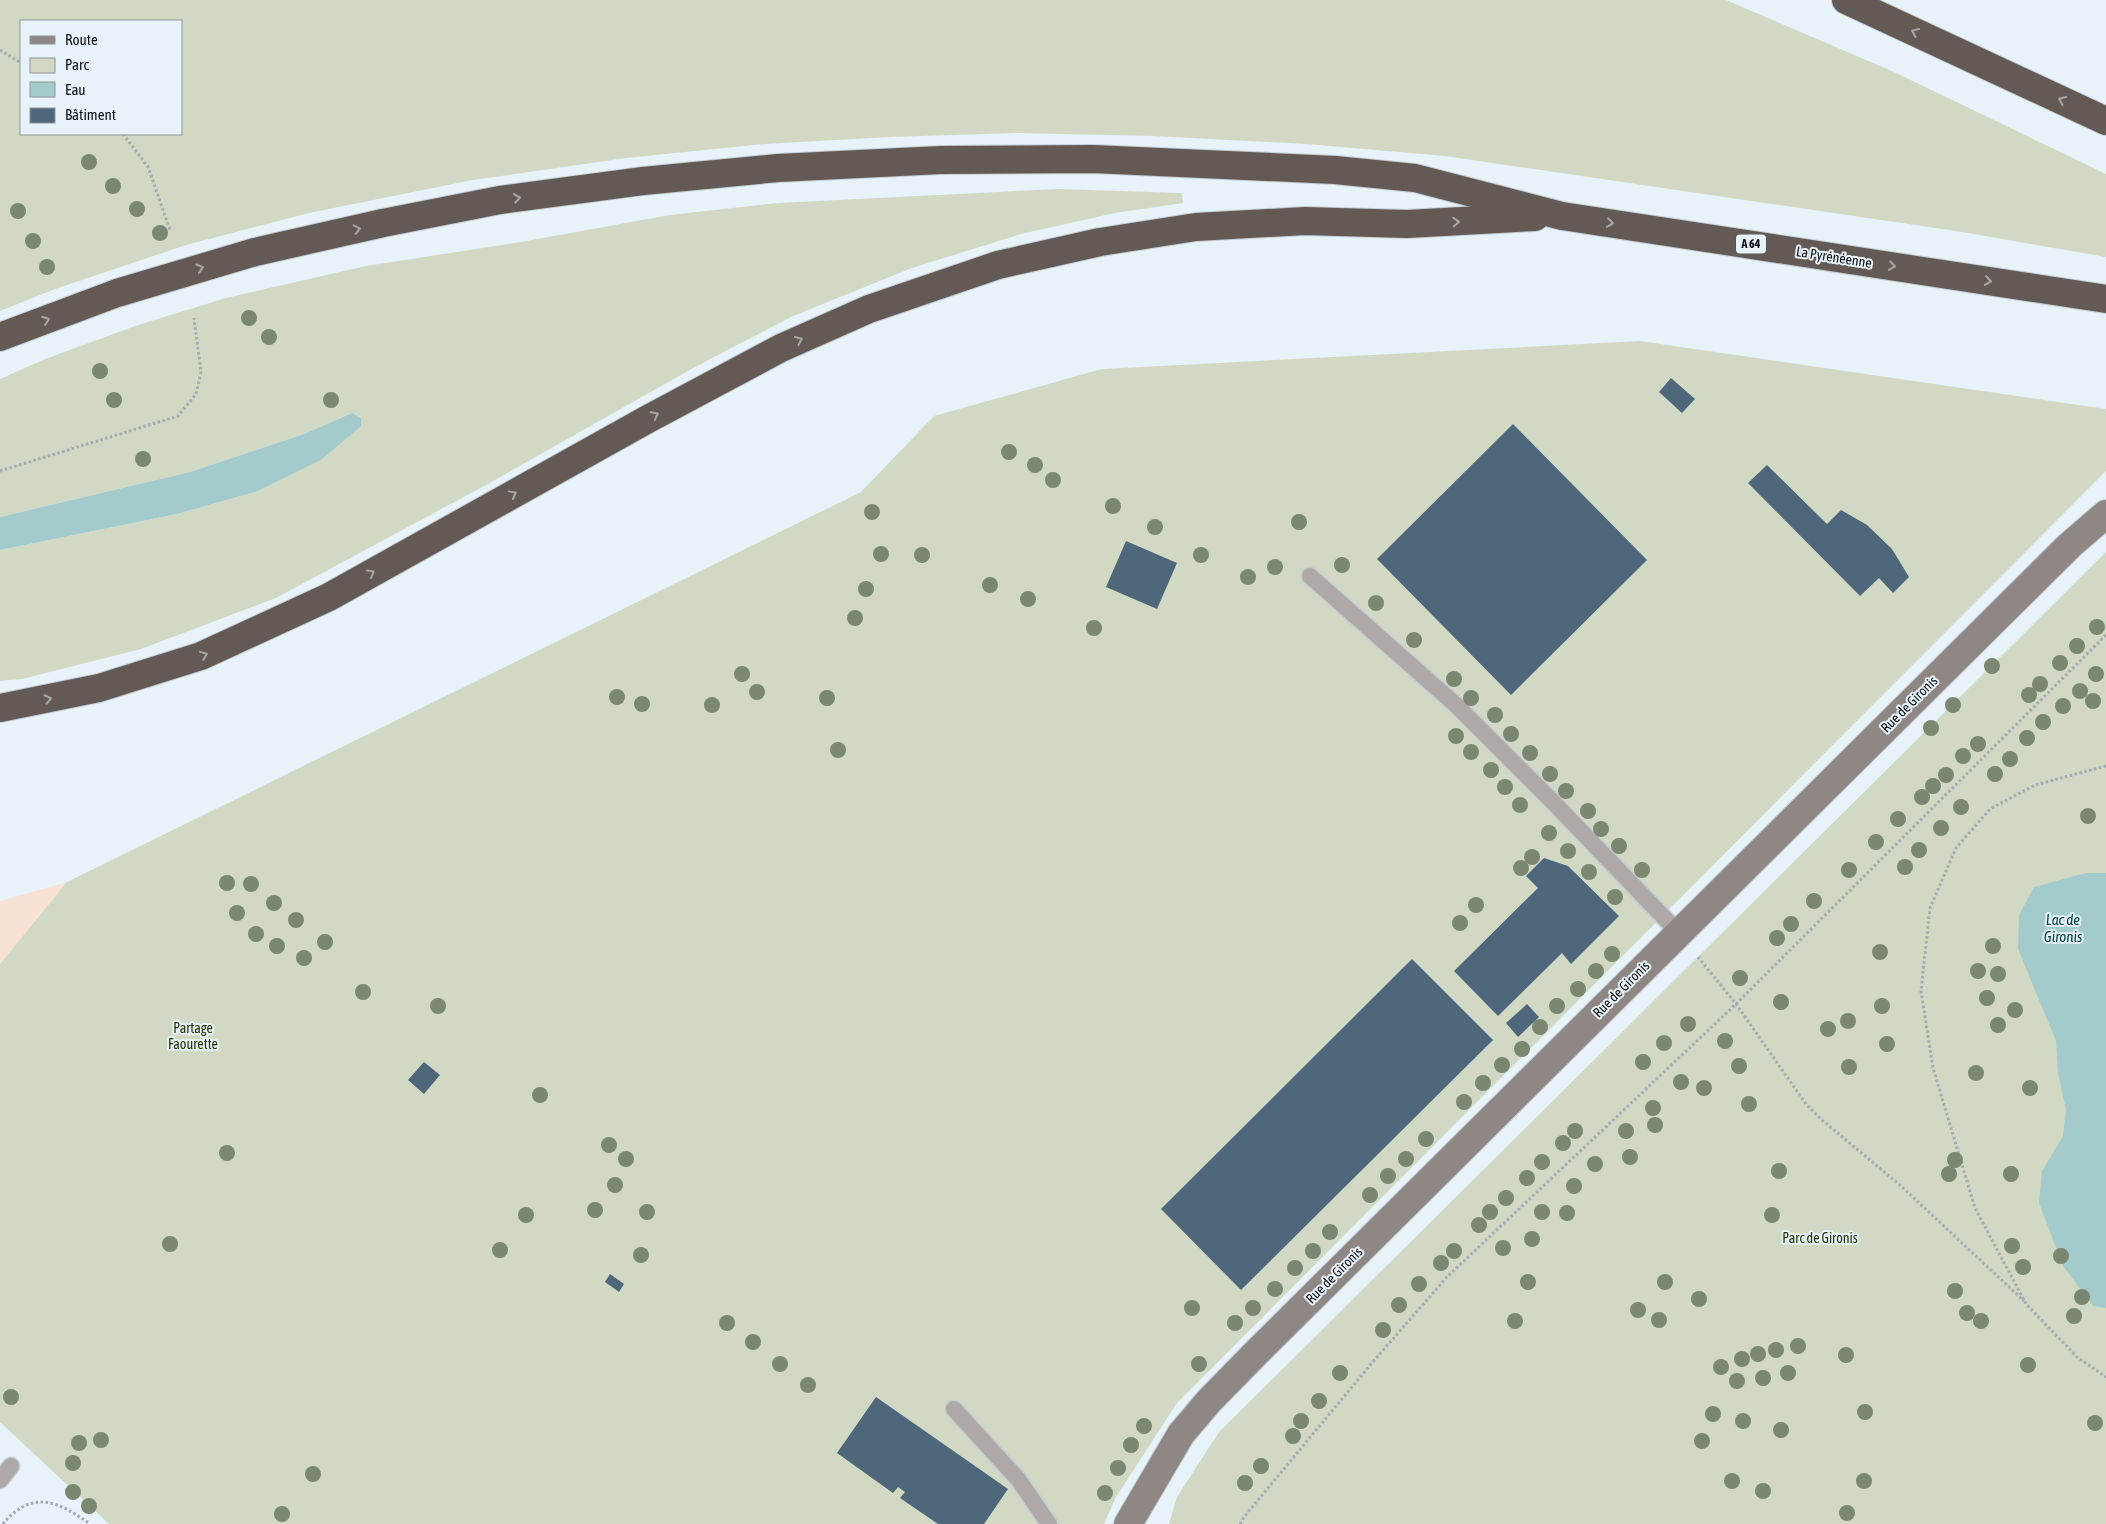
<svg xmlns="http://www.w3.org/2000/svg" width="2106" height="1524" viewBox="0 0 2106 1524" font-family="'Asap Condensed',sans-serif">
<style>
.commercial{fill:#f7e2d3}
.green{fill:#d1d9c5;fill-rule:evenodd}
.water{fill:#a3cbcb}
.building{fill:#4f677a}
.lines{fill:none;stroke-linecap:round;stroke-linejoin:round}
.lane-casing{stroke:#c4cdd4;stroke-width:19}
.secondary-casing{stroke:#c4cdd4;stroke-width:30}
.highway-casing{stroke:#c4cdd4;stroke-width:30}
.path{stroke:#a2aaaf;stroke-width:3;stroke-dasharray:2.5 2.5;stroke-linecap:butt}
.lane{stroke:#aea9a7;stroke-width:16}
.secondary{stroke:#8e8784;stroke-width:28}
.highway{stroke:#645a55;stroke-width:28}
.tree{fill:#7b8770}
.oneway{stroke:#a6a6a7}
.labels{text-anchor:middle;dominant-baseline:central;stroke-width:4;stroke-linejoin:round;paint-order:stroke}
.shield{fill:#e8f2f9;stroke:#4d5256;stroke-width:1}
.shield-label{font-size:12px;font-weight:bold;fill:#0a0d10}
.street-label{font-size:14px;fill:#0a0d10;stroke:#e8f2f9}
.park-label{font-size:14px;fill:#222f00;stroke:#e8f2f9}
.water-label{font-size:15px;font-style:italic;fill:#004041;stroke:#e8f2f9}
</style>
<rect width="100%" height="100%" fill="#e8f2f9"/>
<polygon class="commercial" points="67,882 0,964 0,901"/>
<g class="green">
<path d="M0 0H1726L1894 72 2106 174V257L1956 231 1445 156 1307 144 1153 136 1016 133 890 137 765 144 626 158 473 180 309 213 186 245 55 289 0 311ZM21 21H181V134H21Z"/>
<polygon points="1058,189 1182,193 1183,203 1115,213 1021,234 912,268 793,316 695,367 486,485 276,598 141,649 22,679 0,681 0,550 177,514 255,492 352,413 304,434 190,472 0,517 0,379 45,359 138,325 226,298 366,266 521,242 670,215 778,203"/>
<polygon points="1640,341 2106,409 2106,471 1177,1403 1116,1497 1104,1524 109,1524 0,1422 0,964 67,882 861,492 934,416 1102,369"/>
<polygon points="2106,552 2106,1524 1169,1524 1177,1497 1219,1432"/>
</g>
<g class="water">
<polygon points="352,413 361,418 361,426 321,460 255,492 177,514 0,550 0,517 190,472 304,434"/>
<polygon points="2086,873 2106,873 2106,1308 2093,1306 2063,1266 2039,1203 2042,1171 2063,1136 2066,1110 2058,1073 2056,1041 2018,949 2019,915 2034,887"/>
</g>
<g class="building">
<polygon points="1671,378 1695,399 1682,413 1659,392"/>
<polygon points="1513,424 1647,560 1511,695 1377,559"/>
<polygon points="1767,465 1827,524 1841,510 1867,525 1892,549 1909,577 1893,593 1879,578 1860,596 1748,483"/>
<polygon points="1126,541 1177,563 1157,609 1106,587"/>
<polygon points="1544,858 1568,866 1619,916 1571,964 1562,953 1498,1016 1454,971 1538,888 1526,876"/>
<polygon points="1412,959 1493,1040 1241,1290 1161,1209"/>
<polygon points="1527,1004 1539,1017 1518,1037 1506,1023"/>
<polygon points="424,1062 440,1075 424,1094 408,1080"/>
<polygon points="610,1274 624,1284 619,1292 605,1282"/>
<polygon points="876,1397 1008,1489 984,1524 938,1524 900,1498 905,1492 898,1487 893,1493 837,1453"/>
</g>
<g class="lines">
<g class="lane-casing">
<g id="lane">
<polyline points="1310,576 1456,705 1554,803 1678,932"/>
<polyline points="954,1409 1018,1479 1049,1524"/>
<polyline points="0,1480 11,1466"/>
</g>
</g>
<g class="secondary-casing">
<polyline id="secondary" points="1128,1524 1181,1434 1209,1401 1254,1355 2070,545 2106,514"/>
</g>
<g class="highway-casing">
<g id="highway">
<polyline points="1846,0 2106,121"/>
<polyline points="0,337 117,293 255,252 383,223 500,200 643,181 778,168 941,160 1093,159 1335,170 1415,178 1562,216 2106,299"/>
<polyline points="0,708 99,688 201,656 329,597 648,419 781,348 869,309 998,265 1100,242 1196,227 1305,221 1407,224 1535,217"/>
</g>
</g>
<g class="path">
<polyline points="0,50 21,63"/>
<polyline points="123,134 148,167 170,230"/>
<polyline points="0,471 178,416 196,394 201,372 194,318"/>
<polyline points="2106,766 2035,785 1990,809 1956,848 1930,908 1921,991 1933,1068 1975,1208 2026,1304 2077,1357 2106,1377"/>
<polyline points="1698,957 1736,1004 1806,1104 1822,1120 1901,1186 2024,1301"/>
<path d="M3 1524C32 1489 58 1501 90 1524"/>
<polyline points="1240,1524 1244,1517 1371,1364 1447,1277 1736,1004 2106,635"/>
</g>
<use href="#lane" class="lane"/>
<use href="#secondary" class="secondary"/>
<use href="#highway" class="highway"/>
</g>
<g class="tree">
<circle cx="89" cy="162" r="8"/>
<circle cx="113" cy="186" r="8"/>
<circle cx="137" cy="209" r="8"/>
<circle cx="18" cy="211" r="8"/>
<circle cx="160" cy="233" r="8"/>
<circle cx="33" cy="241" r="8"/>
<circle cx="47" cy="267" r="8"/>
<circle cx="249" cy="318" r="8"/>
<circle cx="269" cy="337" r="8"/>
<circle cx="100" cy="371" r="8"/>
<circle cx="114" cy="400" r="8"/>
<circle cx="331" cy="400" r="8"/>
<circle cx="1009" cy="452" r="8"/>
<circle cx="143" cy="459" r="8"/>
<circle cx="1035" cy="465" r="8"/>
<circle cx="1053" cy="480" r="8"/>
<circle cx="1113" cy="506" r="8"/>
<circle cx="872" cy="512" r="8"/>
<circle cx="1299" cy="522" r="8"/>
<circle cx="1155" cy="527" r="8"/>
<circle cx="881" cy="554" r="8"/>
<circle cx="922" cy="555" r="8"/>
<circle cx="1201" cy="555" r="8"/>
<circle cx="1342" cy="565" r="8"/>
<circle cx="1275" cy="567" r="8"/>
<circle cx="1248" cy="577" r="8"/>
<circle cx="990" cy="585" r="8"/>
<circle cx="866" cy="589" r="8"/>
<circle cx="1028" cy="599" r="8"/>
<circle cx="1376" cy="603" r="8"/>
<circle cx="855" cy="618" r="8"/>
<circle cx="2097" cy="627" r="8"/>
<circle cx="1094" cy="628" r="8"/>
<circle cx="1414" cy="640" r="8"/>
<circle cx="2077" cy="646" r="8"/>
<circle cx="2060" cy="663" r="8"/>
<circle cx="1992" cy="666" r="8"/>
<circle cx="742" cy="674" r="8"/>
<circle cx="2096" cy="674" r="8"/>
<circle cx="1454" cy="679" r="8"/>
<circle cx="2040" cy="684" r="8"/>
<circle cx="2080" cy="691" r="8"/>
<circle cx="757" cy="692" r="8"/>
<circle cx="2029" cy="695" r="8"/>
<circle cx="617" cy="697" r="8"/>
<circle cx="827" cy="698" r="8"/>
<circle cx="1471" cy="698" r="8"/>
<circle cx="2093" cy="701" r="8"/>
<circle cx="642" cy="704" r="8"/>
<circle cx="712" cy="705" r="8"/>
<circle cx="1953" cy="705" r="8"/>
<circle cx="2063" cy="706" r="8"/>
<circle cx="1495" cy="715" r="8"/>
<circle cx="2043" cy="722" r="8"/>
<circle cx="1931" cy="728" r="8"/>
<circle cx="1511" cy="734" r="8"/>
<circle cx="1456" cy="736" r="8"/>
<circle cx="2027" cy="738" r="8"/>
<circle cx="1978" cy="744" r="8"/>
<circle cx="838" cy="750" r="8"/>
<circle cx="1471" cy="752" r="8"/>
<circle cx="1530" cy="753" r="8"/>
<circle cx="1963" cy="756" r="8"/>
<circle cx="2010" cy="759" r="8"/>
<circle cx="1491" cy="770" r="8"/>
<circle cx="1550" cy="774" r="8"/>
<circle cx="1995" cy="774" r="8"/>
<circle cx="1946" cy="775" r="8"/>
<circle cx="1933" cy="786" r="8"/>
<circle cx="1505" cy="787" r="8"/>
<circle cx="1566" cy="791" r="8"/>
<circle cx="1922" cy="797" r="8"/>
<circle cx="1520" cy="805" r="8"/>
<circle cx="1961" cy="807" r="8"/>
<circle cx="1588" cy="811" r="8"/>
<circle cx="2088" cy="816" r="8"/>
<circle cx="1898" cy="819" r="8"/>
<circle cx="1941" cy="828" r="8"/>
<circle cx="1601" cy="829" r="8"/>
<circle cx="1549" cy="833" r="8"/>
<circle cx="1876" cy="842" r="8"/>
<circle cx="1619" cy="846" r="8"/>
<circle cx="1919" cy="850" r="8"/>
<circle cx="1568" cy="851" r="8"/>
<circle cx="1532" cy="857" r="8"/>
<circle cx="1905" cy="867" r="8"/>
<circle cx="1521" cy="868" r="8"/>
<circle cx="1642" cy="870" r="8"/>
<circle cx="1849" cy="870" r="8"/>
<circle cx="1589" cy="872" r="8"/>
<circle cx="227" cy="883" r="8"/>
<circle cx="251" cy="884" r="8"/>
<circle cx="1615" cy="897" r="8"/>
<circle cx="1814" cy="901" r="8"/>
<circle cx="274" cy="903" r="8"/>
<circle cx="1476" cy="905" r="8"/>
<circle cx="237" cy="913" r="8"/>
<circle cx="296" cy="920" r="8"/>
<circle cx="1460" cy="923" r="8"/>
<circle cx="1791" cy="924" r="8"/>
<circle cx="256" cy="934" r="8"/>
<circle cx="1777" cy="938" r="8"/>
<circle cx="325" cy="942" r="8"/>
<circle cx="277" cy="946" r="8"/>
<circle cx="1993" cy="946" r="8"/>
<circle cx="1880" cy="952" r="8"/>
<circle cx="1612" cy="954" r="8"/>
<circle cx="304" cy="958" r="8"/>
<circle cx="1596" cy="971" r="8"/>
<circle cx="1978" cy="971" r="8"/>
<circle cx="1998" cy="974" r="8"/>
<circle cx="1740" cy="978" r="8"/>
<circle cx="1578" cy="989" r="8"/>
<circle cx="363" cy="992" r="8"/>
<circle cx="1987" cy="998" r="8"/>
<circle cx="1781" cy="1002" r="8"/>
<circle cx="438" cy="1006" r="8"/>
<circle cx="1557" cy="1006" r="8"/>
<circle cx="1882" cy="1006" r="8"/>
<circle cx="2015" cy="1010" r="8"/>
<circle cx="1848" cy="1021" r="8"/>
<circle cx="1688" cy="1024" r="8"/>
<circle cx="1998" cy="1025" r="8"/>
<circle cx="1540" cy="1027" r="8"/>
<circle cx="1828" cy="1029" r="8"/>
<circle cx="1725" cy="1041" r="8"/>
<circle cx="1664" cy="1043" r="8"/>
<circle cx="1887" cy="1044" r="8"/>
<circle cx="1522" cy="1049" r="8"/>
<circle cx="1643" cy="1062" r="8"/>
<circle cx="1502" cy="1065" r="8"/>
<circle cx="1739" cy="1066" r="8"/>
<circle cx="1849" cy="1067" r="8"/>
<circle cx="1976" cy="1073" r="8"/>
<circle cx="1681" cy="1082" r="8"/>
<circle cx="1483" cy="1083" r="8"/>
<circle cx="1704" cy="1088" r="8"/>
<circle cx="2030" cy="1088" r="8"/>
<circle cx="540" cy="1095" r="8"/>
<circle cx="1464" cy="1102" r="8"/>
<circle cx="1749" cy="1104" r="8"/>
<circle cx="1653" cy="1108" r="8"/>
<circle cx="1655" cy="1125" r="8"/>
<circle cx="1575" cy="1131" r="8"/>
<circle cx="1626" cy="1131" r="8"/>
<circle cx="1426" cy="1139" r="8"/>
<circle cx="1563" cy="1143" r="8"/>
<circle cx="609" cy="1145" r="8"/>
<circle cx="227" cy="1153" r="8"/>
<circle cx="1630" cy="1157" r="8"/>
<circle cx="626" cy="1159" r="8"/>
<circle cx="1406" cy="1159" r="8"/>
<circle cx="1955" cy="1160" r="8"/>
<circle cx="1542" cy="1162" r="8"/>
<circle cx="1595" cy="1164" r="8"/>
<circle cx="1779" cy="1171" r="8"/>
<circle cx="1949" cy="1174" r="8"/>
<circle cx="2011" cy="1174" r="8"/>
<circle cx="1388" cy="1176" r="8"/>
<circle cx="1527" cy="1178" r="8"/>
<circle cx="615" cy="1185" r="8"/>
<circle cx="1574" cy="1186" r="8"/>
<circle cx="1370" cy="1195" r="8"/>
<circle cx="1506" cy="1198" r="8"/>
<circle cx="595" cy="1210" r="8"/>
<circle cx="647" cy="1212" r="8"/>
<circle cx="1490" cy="1212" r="8"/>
<circle cx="1542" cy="1212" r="8"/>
<circle cx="1567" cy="1213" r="8"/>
<circle cx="526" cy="1215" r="8"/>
<circle cx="1772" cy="1215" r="8"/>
<circle cx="1479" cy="1225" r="8"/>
<circle cx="1330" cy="1232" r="8"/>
<circle cx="1532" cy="1239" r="8"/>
<circle cx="170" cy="1244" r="8"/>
<circle cx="2012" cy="1246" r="8"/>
<circle cx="1503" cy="1248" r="8"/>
<circle cx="500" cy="1250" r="8"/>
<circle cx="1313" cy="1251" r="8"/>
<circle cx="1454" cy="1251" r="8"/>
<circle cx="641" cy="1255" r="8"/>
<circle cx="2061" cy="1256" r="8"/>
<circle cx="1441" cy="1263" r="8"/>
<circle cx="2023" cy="1267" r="8"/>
<circle cx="1295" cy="1268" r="8"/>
<circle cx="1528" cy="1282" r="8"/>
<circle cx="1665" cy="1282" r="8"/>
<circle cx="1419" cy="1284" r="8"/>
<circle cx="1275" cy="1289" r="8"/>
<circle cx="1955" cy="1291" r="8"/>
<circle cx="2082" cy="1297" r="8"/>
<circle cx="1699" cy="1299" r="8"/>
<circle cx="1399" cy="1305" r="8"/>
<circle cx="1192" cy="1308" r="8"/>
<circle cx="1253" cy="1308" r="8"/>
<circle cx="1638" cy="1310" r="8"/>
<circle cx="1967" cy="1313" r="8"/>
<circle cx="2074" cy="1316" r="8"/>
<circle cx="1659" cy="1320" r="8"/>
<circle cx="1515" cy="1321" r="8"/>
<circle cx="1981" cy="1321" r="8"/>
<circle cx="727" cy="1323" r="8"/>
<circle cx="1235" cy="1323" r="8"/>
<circle cx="1383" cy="1330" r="8"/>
<circle cx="753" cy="1342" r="8"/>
<circle cx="1798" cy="1346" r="8"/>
<circle cx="1776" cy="1350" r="8"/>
<circle cx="1758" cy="1354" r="8"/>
<circle cx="1846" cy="1355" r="8"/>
<circle cx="1742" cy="1359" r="8"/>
<circle cx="780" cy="1364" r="8"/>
<circle cx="1199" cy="1364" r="8"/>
<circle cx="2028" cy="1365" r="8"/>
<circle cx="1721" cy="1367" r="8"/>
<circle cx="1340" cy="1373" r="8"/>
<circle cx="1788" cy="1373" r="8"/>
<circle cx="1763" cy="1378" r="8"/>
<circle cx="1737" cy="1381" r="8"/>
<circle cx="808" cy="1385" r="8"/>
<circle cx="11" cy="1397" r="8"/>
<circle cx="1319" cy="1401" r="8"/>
<circle cx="1865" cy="1412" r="8"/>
<circle cx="1713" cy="1414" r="8"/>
<circle cx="1301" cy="1421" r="8"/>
<circle cx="1743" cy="1421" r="8"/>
<circle cx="2095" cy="1423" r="8"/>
<circle cx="1144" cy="1426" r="8"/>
<circle cx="1781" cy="1430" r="8"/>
<circle cx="1293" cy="1436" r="8"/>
<circle cx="101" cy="1440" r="8"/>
<circle cx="1702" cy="1441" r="8"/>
<circle cx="79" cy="1443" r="8"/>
<circle cx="1131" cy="1445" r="8"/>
<circle cx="73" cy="1463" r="8"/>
<circle cx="1261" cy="1466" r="8"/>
<circle cx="1118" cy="1468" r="8"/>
<circle cx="313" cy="1474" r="8"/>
<circle cx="1732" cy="1481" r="8"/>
<circle cx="1864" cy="1481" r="8"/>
<circle cx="1245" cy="1483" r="8"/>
<circle cx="1763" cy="1491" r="8"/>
<circle cx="73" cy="1492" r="8"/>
<circle cx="1105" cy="1493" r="8"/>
<circle cx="89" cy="1506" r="8"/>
<circle cx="1847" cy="1513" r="8"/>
<circle cx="282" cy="1514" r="8"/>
</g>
<defs><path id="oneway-chevron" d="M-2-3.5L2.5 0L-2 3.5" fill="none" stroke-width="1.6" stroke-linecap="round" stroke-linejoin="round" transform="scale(1.25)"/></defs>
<g class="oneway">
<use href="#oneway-chevron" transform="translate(1915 32) rotate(-155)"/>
<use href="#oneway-chevron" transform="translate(2062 100) rotate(-155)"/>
<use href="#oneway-chevron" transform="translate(517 198) rotate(-8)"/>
<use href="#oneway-chevron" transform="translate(1456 222) rotate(-3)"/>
<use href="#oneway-chevron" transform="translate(1610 223) rotate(9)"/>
<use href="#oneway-chevron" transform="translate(357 229) rotate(-13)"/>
<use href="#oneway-chevron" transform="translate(1892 266) rotate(9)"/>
<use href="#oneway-chevron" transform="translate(200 268) rotate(-17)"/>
<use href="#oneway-chevron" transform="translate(1988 281) rotate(9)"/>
<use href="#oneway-chevron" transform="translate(46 320) rotate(-20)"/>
<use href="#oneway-chevron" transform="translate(799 340) rotate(-24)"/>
<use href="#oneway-chevron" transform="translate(655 415) rotate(-28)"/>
<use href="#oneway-chevron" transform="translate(513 494) rotate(-29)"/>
<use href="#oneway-chevron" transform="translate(371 573) rotate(-29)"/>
<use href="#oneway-chevron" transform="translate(204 655) rotate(-22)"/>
<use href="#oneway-chevron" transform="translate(48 699) rotate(-12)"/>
</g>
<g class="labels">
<rect class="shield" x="1736" y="234.5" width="30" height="19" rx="4"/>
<g class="shield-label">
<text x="1751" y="244">A 64</text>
</g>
<g class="street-label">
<text transform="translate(1834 257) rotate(9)">La Pyrénéenne</text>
<text transform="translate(1909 704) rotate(-45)">Rue de Gironis</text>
<text transform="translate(1621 989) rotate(-45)">Rue de Gironis</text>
<text transform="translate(1334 1275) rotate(-45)">Rue de Gironis</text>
</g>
<g class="park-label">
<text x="193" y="1028">Partage<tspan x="193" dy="16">Faourette</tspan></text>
<text x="1820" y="1238">Parc de Gironis</text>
</g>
<g class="water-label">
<text x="2063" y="919">Lac de<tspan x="2063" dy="17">Gironis</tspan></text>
</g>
</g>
<rect x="20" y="20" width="162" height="115" fill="#e8f2f9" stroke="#8f969c"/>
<rect x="30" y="36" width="25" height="8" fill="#8e8784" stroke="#8f969c"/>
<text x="65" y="45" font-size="15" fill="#0a0d10">Route</text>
<rect x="30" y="58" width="25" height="15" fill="#d1d9c5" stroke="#8f969c"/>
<text x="65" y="70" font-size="15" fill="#0a0d10">Parc</text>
<rect x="30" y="82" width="25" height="15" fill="#a3cbcb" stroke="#8f969c"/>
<text x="65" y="95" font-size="15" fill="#0a0d10">Eau</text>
<rect x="30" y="108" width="25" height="15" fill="#4f677a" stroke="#8f969c"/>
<text x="65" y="120" font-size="15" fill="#0a0d10">Bâtiment</text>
</svg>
